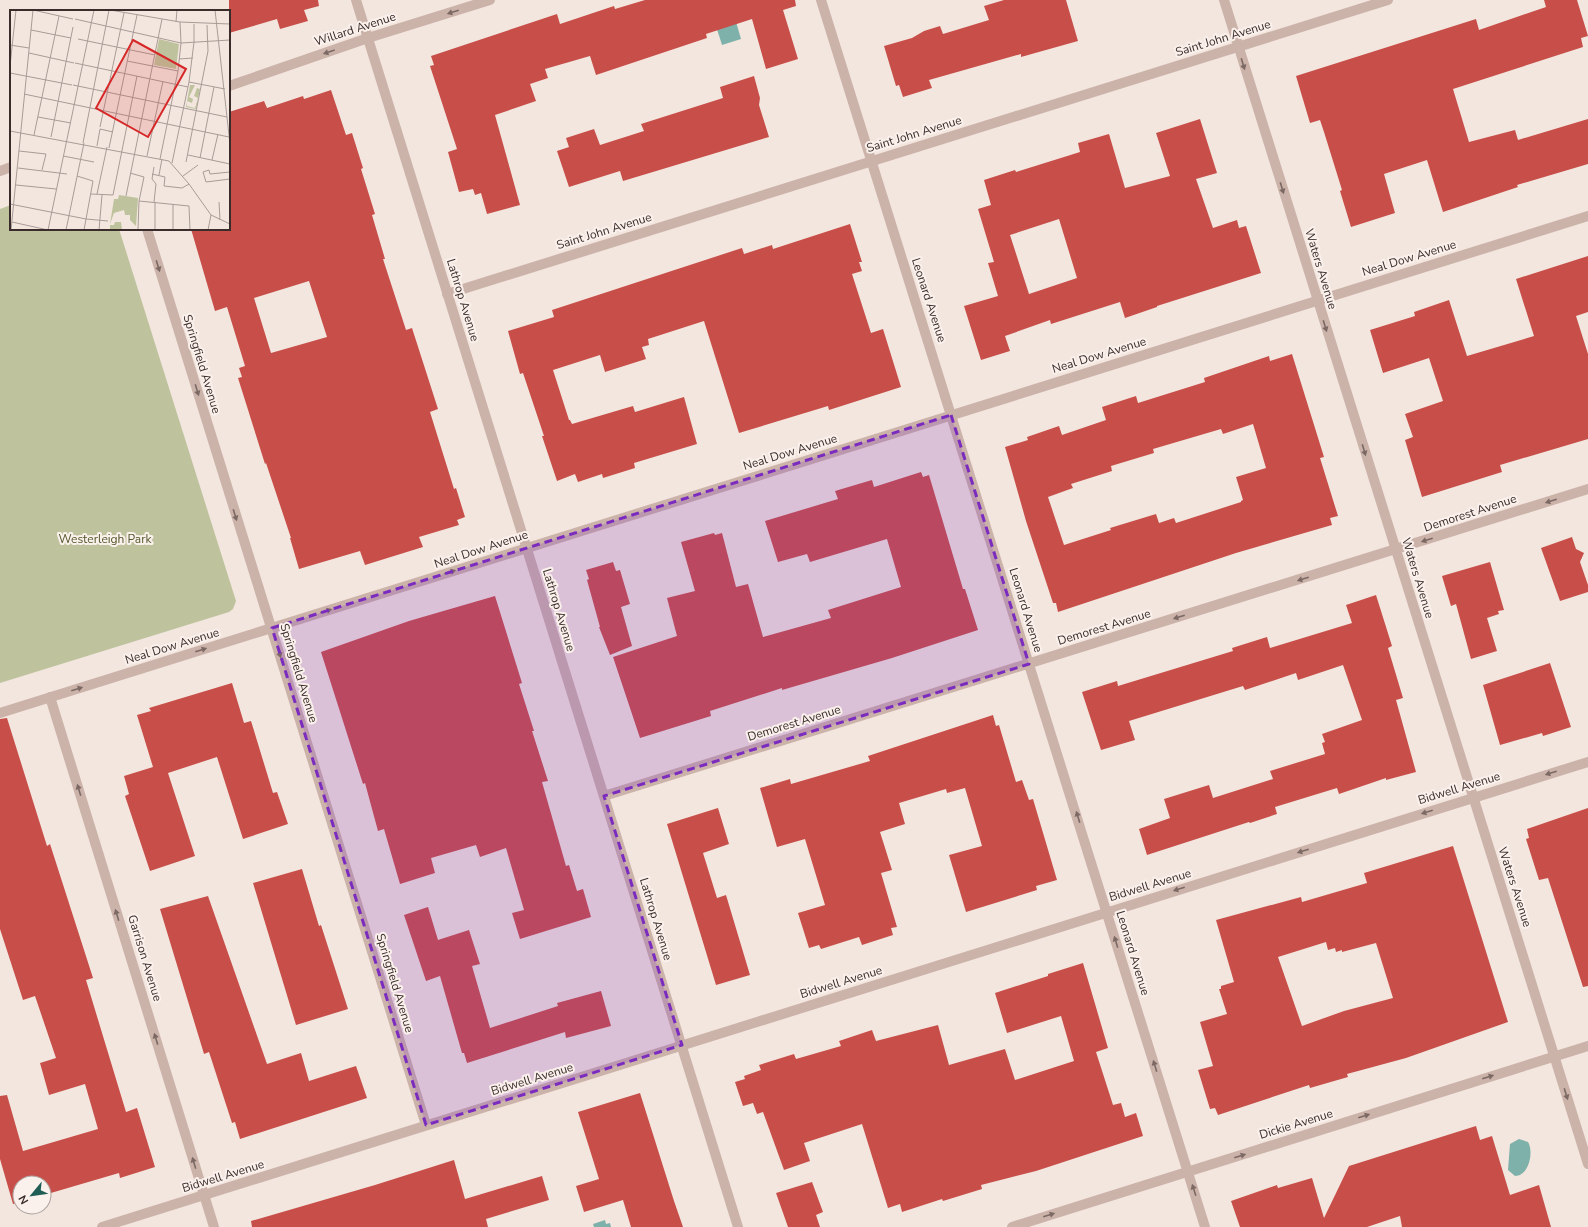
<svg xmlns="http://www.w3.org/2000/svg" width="1588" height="1227" viewBox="0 0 1588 1227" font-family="'Nunito Sans',sans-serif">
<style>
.green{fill:#bec39e}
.water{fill:#7db1a9}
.building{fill:#c84f49;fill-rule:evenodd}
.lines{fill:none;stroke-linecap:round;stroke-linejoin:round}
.minor{stroke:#ccb3aa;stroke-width:10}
.oneway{fill:#7c6964}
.marked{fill:#7b2cbf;fill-opacity:0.2;stroke:#7b2cbf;stroke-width:3;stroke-dasharray:8 5;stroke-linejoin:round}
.labels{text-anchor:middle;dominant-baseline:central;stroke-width:4;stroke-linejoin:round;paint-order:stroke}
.street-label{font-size:12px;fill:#3a2c2a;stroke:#fbf1ec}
.park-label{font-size:12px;fill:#51582d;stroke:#fbf1ec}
.inset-road{fill:none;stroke:#a99c97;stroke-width:1}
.view{fill:#d62828;fill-opacity:0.15;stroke:#d62828;stroke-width:2}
.inset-edge{fill:none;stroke:#3a2c2a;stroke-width:2}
</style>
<rect width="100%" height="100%" fill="#f3e6df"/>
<polygon class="green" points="11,205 11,229 119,229 236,601 233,609 229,612 0,683 0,209"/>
<g class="water">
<polygon points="730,1 741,39 722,45 710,7"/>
<path d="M1519 1139 1528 1142C1534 1152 1529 1176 1515 1176L1508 1170 1510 1144Z"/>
<polygon points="605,1220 606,1224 610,1223 611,1227 594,1227 593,1224"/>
</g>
<g class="building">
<polygon points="229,0 318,0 319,6 304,10 308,21 280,29 277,19 229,33"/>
<polygon points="645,0 795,0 796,6 783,10 798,59 766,69 752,19 706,34 707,38 596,75 590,56 545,69 548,78 530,84 536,101 495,115 520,205 487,214 481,193 475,195 473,189 459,192 448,152 457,149 430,66 434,65 431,56 557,14 560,24 614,6 615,9"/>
<polygon points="1004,0 1066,0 1078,41 1021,57 1021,54 929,80 932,88 903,97 899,85 896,86 884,46 912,38 924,31 940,26 943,34 989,20 984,6"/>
<polygon points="1544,0 1577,0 1588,36 1581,38 1583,47 1453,89 1469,142 1515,130 1518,140 1588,119 1588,164 1517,185 1518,187 1443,212 1427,160 1384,174 1395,213 1351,227 1340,191 1342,190 1324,132 1320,120 1310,123 1296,76 1476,19 1479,30 1546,7"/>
<polygon points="754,76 760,98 759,105 769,137 623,181 620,171 569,187 557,151 569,147 566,138 594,129 600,145 644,131 641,124 723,98 720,87"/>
<path d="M331 90 346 135 352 133 363 168 361 169 375 214 372 215 385 259H383L406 330 412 328 438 409 430 412 454 489 456 488 465 517 457 520 459 525 419 537 423 547 365 565 360 551 299 569 290 538H291L266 463 265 464 238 378 242 377 239 368 245 366 227 307 215 311 191 229H229V112L264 101 267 108 303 96 304 99ZM309 281 327 337 271 353 254 298Z"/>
<path d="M1200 119 1217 173 1196 179 1213 228 1237 220 1239 228 1246 226 1261 273 1157 306V307L1125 318 1120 302 1051 324 1050 320 1005 336 1010 351 981 360 964 306 998 296 988 263 994 262 978 209 991 205 984 180 1015 170 1016 172 1080 152 1078 143 1109 134 1125 188 1170 176 1156 133ZM1059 219 1077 278 1029 294 1010 235Z"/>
<polygon points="850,224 862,262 859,262 862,271 852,274 871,333 883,329 901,387 829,410 828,406 739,433 704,321 648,339 649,345 642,347 646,359 605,372 600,355 553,370 569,420 570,420 572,424 633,406 635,412 684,397 697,444 634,463 635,468 603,478 602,474 578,482 575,474 557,481 542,436 544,436 523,373 520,374 508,331 554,317 552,310 742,248 744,254 772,245 773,249"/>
<polygon points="1588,256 1588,312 1576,316 1588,354 1588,439 1500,465 1502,472 1422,497 1405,440 1413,437 1405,414 1443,401 1429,358 1383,373 1370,330 1415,316 1414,312 1449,300 1467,356 1534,336 1516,279"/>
<path d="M1292 354 1324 457 1320 458 1338 516 1330 518 1332 525 1236 553 1058 612 1056 603H1053L1026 521 1005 447 1028 440 1027 437 1059 426 1062 435 1106 420 1102 407 1136 396 1138 403 1205 382 1204 378 1269 356 1270 361ZM1253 424 1266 468 1236 477 1243 500 1241 501V502L1176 523 1174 518 1159 523 1156 514 1110 528 1111 530 1064 545 1048 497 1073 488 1071 484 1112 471 1111 466 1154 453 1153 449 1221 429 1223 434Z"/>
<polygon points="921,472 923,477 929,475 963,589 965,589 978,630 892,658 782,690 782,688 710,711 711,716 640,738 613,657 677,636 667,598 695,591 681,542 714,533 715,535 722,533 736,587 748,584 763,637 831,618 828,610 901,587 887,539 810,562 807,554 778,562 765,521 838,499 835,491 872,480 874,487"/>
<polygon points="1572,537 1576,549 1584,553 1580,562 1588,585 1588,592 1560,601 1541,548"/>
<polygon points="613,562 616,571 620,570 630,604 621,607 632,646 610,655 599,627 600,627 587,580 589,579 586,570"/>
<polygon points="1490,562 1504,610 1498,611 1499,614 1487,618 1497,651 1471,659 1456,604 1451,606 1442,576"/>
<polygon points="1376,595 1392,646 1388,648 1403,698 1396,700 1416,772 1386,780 1386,778 1339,794 1337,788 1275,807 1277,814 1250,823 1249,822 1147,855 1139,829 1170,818 1164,799 1209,785 1213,798 1273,779 1270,771 1325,754 1322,743 1325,742 1322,734 1362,720 1343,665 1298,680 1296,673 1245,690 1243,686 1129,721 1135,740 1101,750 1082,692 1117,681 1118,686 1233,651 1232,648 1267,637 1270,648 1352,623 1346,605"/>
<polygon points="495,596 522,683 519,684 534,731 532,731 548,781 542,782 566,866 569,865 577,891 583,889 591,917 520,939 512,913 524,910 506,848 480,857 476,845 431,858 435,873 400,884 384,829 378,831 365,783 363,784 321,652 409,621"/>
<polygon points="1550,663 1571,727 1543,736 1542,733 1500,745 1483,685"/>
<polygon points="232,683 244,723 251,721 273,793 277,792 288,824 243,839 217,757 168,773 195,856 150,871 125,796 129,794 124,776 153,767 137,715 151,711 149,708"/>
<polygon points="993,715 996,726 999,725 1016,782 1022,780 1029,800 1033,799 1057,880 1036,886 1037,890 966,912 949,855 982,846 965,788 947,793 946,789 899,803 905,824 880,832 892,870 881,873 897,927 891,928 893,935 862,945 859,937 821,949 819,945 809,948 798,913 825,905 805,839 777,847 760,788 790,779 791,784 870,761 868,756"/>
<polygon points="7,718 47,846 50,844 93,978 86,980 126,1112 137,1108 155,1167 120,1178 119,1173 44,1195 44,1183 20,1183 20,1202 13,1204 0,1159 0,1096 7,1095 23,1151 98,1129 85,1084 49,1095 40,1063 56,1058 35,996 23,1000 0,929 0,719"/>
<polygon points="718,808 729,844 703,853 717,898 726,895 750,975 716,985 667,824"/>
<polygon points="1588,808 1588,986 1583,987 1548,878 1539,880 1526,839 1529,838 1527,829"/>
<path d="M1453 846 1508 1022 1406 1058 1347 1074 1348 1077 1310 1088 1309 1085 1218 1115 1215 1108 1210 1109 1198 1070 1213 1066 1200 1022 1227 1014 1219 989H1221V986L1234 982 1216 920 1301 897 1302 902 1367 883 1364 873ZM1326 942 1328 950 1335 948 1336 952 1342 950V952L1376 943 1393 998 1344 1011 1302 1026 1278 957Z"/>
<polygon points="302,869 319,926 321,925 348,1009 296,1025 253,883"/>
<polygon points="208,896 267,1064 301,1053 309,1081 356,1066 367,1098 240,1139 235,1122 232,1123 209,1052 204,1054 160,909"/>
<polygon points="428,907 438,940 469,930 480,964 472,966 490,1028 558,1006 557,1003 601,991 611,1026 566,1038 565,1032 467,1063 464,1053 462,1053 440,976 426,981 404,915"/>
<polygon points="1083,963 1108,1048 1096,1052 1113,1105 1121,1103 1125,1117 1136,1113 1143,1136 1036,1171 981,1185 982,1189 943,1201 942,1199 902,1212 900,1204 888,1208 862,1124 804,1143 810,1161 784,1170 763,1112 757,1114 753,1103 743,1106 735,1082 745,1079 744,1076 761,1070 759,1065 794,1054 796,1059 841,1046 839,1041 872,1030 876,1041 938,1025 949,1065 1005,1049 1015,1080 1074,1061 1061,1016 1007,1033 995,993 1048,976 1048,974"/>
<polygon points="640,1093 674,1201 683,1227 631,1227 623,1200 584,1212 576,1186 599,1179 578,1112"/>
<polygon points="1476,1126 1480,1140 1492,1136 1510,1195 1539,1185 1551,1227 1402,1227 1400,1216 1367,1227 1240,1227 1231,1201 1277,1185 1278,1188 1312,1178 1324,1218 1349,1166"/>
<polygon points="454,1160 465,1199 542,1176 549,1200 486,1219 488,1227 252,1227 251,1221 375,1185"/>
<polygon points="812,1182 823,1212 816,1215 820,1227 788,1227 776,1193"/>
</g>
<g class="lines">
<g class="minor">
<polyline points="356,0 738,1227"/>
<polyline points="821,0 1205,1227"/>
<polyline points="1224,0 1588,1164"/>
<polyline points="229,86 368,38 490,0"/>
<polyline points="0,171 11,167"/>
<polyline points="147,229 426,1125"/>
<polyline points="447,294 1388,0"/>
<polyline points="50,697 214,1227"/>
<polyline points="0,713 1588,216"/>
<polyline points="604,796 1588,489"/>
<polyline points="102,1227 1588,762"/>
<polyline points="1012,1227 1588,1046"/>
</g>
</g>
<defs><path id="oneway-solid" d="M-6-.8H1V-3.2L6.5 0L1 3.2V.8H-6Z"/></defs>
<g class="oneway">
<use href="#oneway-solid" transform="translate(453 12) rotate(163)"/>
<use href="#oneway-solid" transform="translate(329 52) rotate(161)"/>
<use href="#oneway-solid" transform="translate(1243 64) rotate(73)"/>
<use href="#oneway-solid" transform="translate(1282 188) rotate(73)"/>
<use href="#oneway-solid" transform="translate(158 266) rotate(73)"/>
<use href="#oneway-solid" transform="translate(1325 326) rotate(73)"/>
<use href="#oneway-solid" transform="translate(197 390) rotate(73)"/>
<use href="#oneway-solid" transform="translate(1364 450) rotate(73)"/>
<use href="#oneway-solid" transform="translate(1551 501) rotate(163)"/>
<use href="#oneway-solid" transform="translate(235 515) rotate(73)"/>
<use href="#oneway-solid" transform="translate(1427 540) rotate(162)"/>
<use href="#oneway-solid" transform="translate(450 572) rotate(-17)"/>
<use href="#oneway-solid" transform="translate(1303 579) rotate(163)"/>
<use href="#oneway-solid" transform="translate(326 611) rotate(-17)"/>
<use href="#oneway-solid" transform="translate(1179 617) rotate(163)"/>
<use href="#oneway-solid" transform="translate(201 650) rotate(-17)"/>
<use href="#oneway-solid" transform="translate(279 652) rotate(73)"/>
<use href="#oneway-solid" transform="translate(77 689) rotate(-17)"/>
<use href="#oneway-solid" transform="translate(1551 773) rotate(163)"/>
<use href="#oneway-solid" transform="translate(79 790) rotate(-107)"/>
<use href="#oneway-solid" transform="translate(1427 812) rotate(163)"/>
<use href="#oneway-solid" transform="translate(1078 817) rotate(-107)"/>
<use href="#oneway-solid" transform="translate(1303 851) rotate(163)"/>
<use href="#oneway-solid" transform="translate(1179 889) rotate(163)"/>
<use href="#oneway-solid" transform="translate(117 915) rotate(-107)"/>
<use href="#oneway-solid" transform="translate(1116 942) rotate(-107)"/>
<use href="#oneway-solid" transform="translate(156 1039) rotate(-107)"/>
<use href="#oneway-solid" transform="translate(1155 1066) rotate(-107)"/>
<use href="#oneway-solid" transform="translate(1488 1077) rotate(-17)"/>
<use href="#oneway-solid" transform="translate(1566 1094) rotate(73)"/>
<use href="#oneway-solid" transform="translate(1364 1116) rotate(-17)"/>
<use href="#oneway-solid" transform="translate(1240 1156) rotate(-17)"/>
<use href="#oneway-solid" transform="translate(194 1163) rotate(-107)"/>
<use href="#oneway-solid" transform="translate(1194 1190) rotate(-108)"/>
<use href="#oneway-solid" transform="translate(1049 1215) rotate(-17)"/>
</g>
<path class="marked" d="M951 415 1029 664 604 796 682 1045 426 1125 272 628Z"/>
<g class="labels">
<g class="street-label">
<text transform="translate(355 29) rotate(-18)">Willard Avenue</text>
<text transform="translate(1223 38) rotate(-17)">Saint John Avenue</text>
<text transform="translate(914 134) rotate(-17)">Saint John Avenue</text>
<text transform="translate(604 231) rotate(-17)">Saint John Avenue</text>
<text transform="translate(1409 258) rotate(-17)">Neal Dow Avenue</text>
<text transform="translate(1321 269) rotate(73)">Waters Avenue</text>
<text transform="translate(463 300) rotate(73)">Lathrop Avenue</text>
<text transform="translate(929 300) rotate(72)">Leonard Avenue</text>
<text transform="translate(1099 355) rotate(-17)">Neal Dow Avenue</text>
<text transform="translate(202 364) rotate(73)">Springfield Avenue</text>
<text transform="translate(790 452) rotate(-17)">Neal Dow Avenue</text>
<text transform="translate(1470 513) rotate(-18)">Demorest Avenue</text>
<text transform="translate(481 549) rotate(-18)">Neal Dow Avenue</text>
<text transform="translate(1418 578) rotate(73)">Waters Avenue</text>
<text transform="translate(559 610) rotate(73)">Lathrop Avenue</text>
<text transform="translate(1026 610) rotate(73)">Leonard Avenue</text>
<text transform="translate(1104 627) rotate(-17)">Demorest Avenue</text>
<text transform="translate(172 646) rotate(-17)">Neal Dow Avenue</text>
<text transform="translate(299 673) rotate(73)">Springfield Avenue</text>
<text transform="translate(794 723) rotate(-17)">Demorest Avenue</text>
<text transform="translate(1459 788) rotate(-17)">Bidwell Avenue</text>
<text transform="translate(1150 885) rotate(-17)">Bidwell Avenue</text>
<text transform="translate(1515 887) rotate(72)">Waters Avenue</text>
<text transform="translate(656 919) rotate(73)">Lathrop Avenue</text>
<text transform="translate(1133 953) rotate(73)">Leonard Avenue</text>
<text transform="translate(145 958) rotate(73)">Garrison Avenue</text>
<text transform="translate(841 982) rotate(-17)">Bidwell Avenue</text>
<text transform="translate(395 983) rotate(73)">Springfield Avenue</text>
<text transform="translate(532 1079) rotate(-17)">Bidwell Avenue</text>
<text transform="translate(1296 1124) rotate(-17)">Dickie Avenue</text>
<text transform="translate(223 1176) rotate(-17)">Bidwell Avenue</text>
</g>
<g class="park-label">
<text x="105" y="539">Westerleigh Park</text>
</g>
</g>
<g transform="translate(10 10)">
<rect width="220" height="220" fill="#f3e6df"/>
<path d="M149 29 169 34 166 59 144 55ZM180 75H185L179 87 183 89 182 93 177 91V96L185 98 188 88 184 86 187 78 190 79 186 99 176 97ZM109 185 128 188 126 216 120 210V205H115L114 200 104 203 100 214 104 189H108ZM105 212H111L112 220H100V215H104Z" fill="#bec39e"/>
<path class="inset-road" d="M23 0 63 9M100 0 170 12 220 14M205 0 220 134M65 9 171 33 220 30M166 12 167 0M21 20 61 28M68 29 145 45M0 35 19 38M19 43 64 53M169 49 183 48M117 51 168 61M65 53 178 77M0 56 6 0M0 63 62 75M179 72 215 79M63 75 217 107M14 84 219 127M28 107 61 113M90 117 114 3M0 121 159 151 179 174 201 205 220 214M24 125 49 6M41 127 63 17M73 133 99 0M87 136 90 119 103 122M99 138 127 5M9 141 36 144 32 160M178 145 220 154M53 146 84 152M137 146 153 71M190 148 204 77M150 149 168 61 171 33 170 12M202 150 208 124M176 152 198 41 197 15M162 153 179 72 184 32V14M8 158 57 164M220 162 200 164 199 160 193 162 196 172 220 169M120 163 134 167 129 191 128 220M142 164 155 167 154 176 172 178 179 174M149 165 152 149M67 166 83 171 74 220M173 166 188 155M6 175 46 179M81 184 103 185 127 66M87 184 97 137M116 186 152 9M129 191 179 196 180 220M144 192 146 174 142 169 144 157M209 192 210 210M0 194 76 209 98 211M2 212 38 220 84 0M1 220 23 0M56 220 74 133M89 220 92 185M145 220V192M163 220V194M198 220 201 205"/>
<path class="view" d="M123 30 176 59 138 127 86 98Z"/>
<rect width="220" height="220" class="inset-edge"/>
</g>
<g transform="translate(32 1195) rotate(241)"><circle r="19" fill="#fbf1ec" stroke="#aea29e"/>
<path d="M0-3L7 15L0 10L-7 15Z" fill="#1e5c54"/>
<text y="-6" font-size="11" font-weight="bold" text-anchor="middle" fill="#3a2c2a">N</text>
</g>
</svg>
